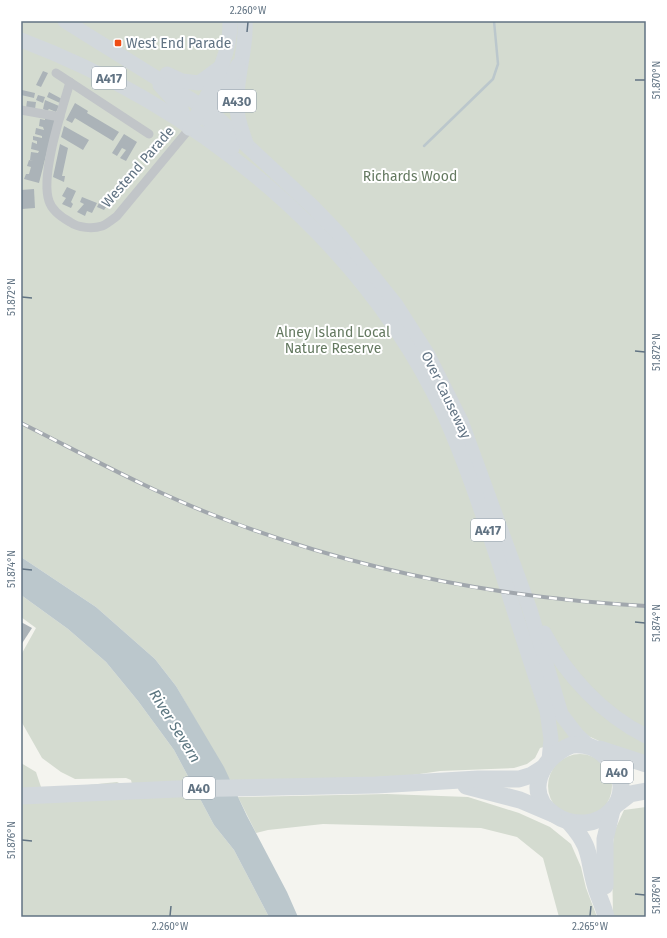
<svg xmlns="http://www.w3.org/2000/svg" width="667" height="938" viewBox="0 0 667 938" font-family="'Fira Sans',sans-serif">
<style>
.green{fill:#d4dbd0}
.water{fill:#bbc7cc}
.lines{fill:none;stroke-linecap:round;stroke-linejoin:round}
.stream{stroke:#bbc7cc;stroke-width:2.5}
.building{fill:#abb3b8}
.street{stroke:#c1c5c8;stroke-width:9}
.primary{stroke:#d2d8dc;stroke-width:15}
.highway{stroke:#d2d8dc;stroke-width:17}
.rail-casing{stroke:#a1a7ad;stroke-width:4}
.rail{stroke:#fff;stroke-width:2.5;stroke-dasharray:8;stroke-linecap:butt}
.ticks{fill:none;stroke:#617383;stroke-width:1.5}
.poi-dot{fill:#ef4d15;stroke:#fff;stroke-width:1.5}
.labels{text-anchor:middle;dominant-baseline:central;stroke-width:4;stroke-linejoin:round;paint-order:stroke}
.shield{fill:#fff;stroke:#909da8;stroke-width:1}
.shield-label{font-size:13px;font-weight:bold;fill:#617383}
.poi-label{font-size:14px;fill:#617383;stroke:#fff;text-anchor:start}
.street-label{font-size:14px;fill:#617383;stroke:#fff}
.park-label{font-size:14px;fill:#647960;stroke:#fff}
.water-label{font-size:15px;font-style:italic;fill:#5c7680;stroke:#fff}
.neatline{fill:none;stroke:#617383;stroke-width:1.5}
.ticks-label{font-size:10px;text-anchor:middle;fill:#617383}
</style>
<rect width="100%" height="100%" fill="#f4f4ef"/>
<g class="green">
<polygon points="21,21 646,21 646,759 621,751 586,735 540,748 535,758 527,764 514,768 440,771 406,776 231,782 176,686 155,659 96,607 21,557"/>
<polygon points="21,595 68,629 106,662 138,701 174,750 214,825 234,850 269,917 21,917 21,763 36,772 43,793 78,786 117,782 121,784 132,784 131,780 126,778 75,779 61,772 42,758 21,721 21,655 36,628 21,617"/>
<circle cx="580" cy="786" r="32"/>
<polygon points="387,794 468,797 519,813 550,827 571,844 581,867 586,888 597,917 559,917 543,858 517,837 481,828 323,824 268,830 256,833 238,797"/>
<polygon points="646,807 646,917 613,917 612,856 614,832 624,810"/>
</g>
<polygon class="water" points="21,557 96,607 155,659 176,686 224,767 247,816 287,892 298,917 269,917 234,850 214,825 174,750 138,701 106,662 68,629 21,595"/>
<g class="lines">
<polyline class="stream" points="424,146 493,79 498,64 494,21"/>
</g>
<g class="building">
<polygon points="43,71 48,73 41,87 36,85"/>
<polygon points="22,90 35,93 34,98 21,95"/>
<polygon points="49,92 62,99 60,103 47,97"/>
<polygon points="38,95 45,97 43,103 36,100"/>
<polygon points="45,100 59,106 56,112 49,109 47,111 43,109"/>
<polygon points="27,101 36,102 35,109 26,108"/>
<polygon points="75,103 88,111 87,113 119,132 113,141 75,118 72,123 66,120"/>
<polygon points="45,118 55,120 39,183 24,179 26,174 29,174 31,167 27,166 29,160 33,161 30,160 31,152 38,153 39,151 31,149 32,142 37,144 37,141 33,140 33,136 42,138 42,136 35,134 36,128 44,130 43,127 39,126 40,119 45,120"/>
<polygon points="64,126 89,140 83,150 61,137"/>
<polygon points="124,134 137,142 126,161 120,158 126,150 122,148 117,156 112,153"/>
<polygon points="60,144 68,148 62,176 65,176 64,182 53,177"/>
<polygon points="67,187 76,191 71,202 73,204 71,208 62,204 66,198 62,196"/>
<polygon points="34,189 35,208 22,209 21,190"/>
<polygon points="82,197 97,203 92,213 87,211 85,216 77,212 84,204 80,202"/>
<polygon points="99,203 106,207 104,210 97,207"/>
<polygon points="21,622 32,628 21,645"/>
</g>
<g class="lines">
<g class="street">
<polyline points="56,73 149,134"/>
<path d="M70 82C62 110 40 175 49 201 52 211 61 217 70 222 78 228 93 229 102 226 107 224 113 219 117 216L190 128"/>
<polyline points="21,110 60,117"/>
</g>
<g class="primary">
<polyline points="65,21 211,112 313,207 340,235 396,305 428,355 461,421 530,610 561,714 577,735 589,746"/>
<path d="M245 21C247 50 235 78 237 107 237 120 242 131 246 143"/>
<path d="M21 40C198 107 363 240 444 414 466 463 483 515 500 566 515 614 531 663 547 711L551 739 549 760"/>
<polyline points="167,74 182,81 199,83 218,69"/>
<polyline points="160,85 180,107 189,128"/>
<polyline points="203,110 214,131 232,148"/>
<polyline points="203,118 211,112 238,65"/>
<path d="M190 128C207 94 231 61 230 21"/>
<path d="M544 633C566 675 603 715 646 736"/>
</g>
<g class="highway">
<path d="M572 745C587 744 596 747 607 758 646 796 596 842 555 815 522 794 542 756 572 745Z"/>
<polyline points="600,749 646,764"/>
<polyline points="466,786 520,800 553,814"/>
<polyline points="21,796 177,789 376,785 478,779 519,779 532,775 543,768"/>
<polyline points="617,804 630,794 646,791"/>
<path d="M570 823C593 849 587 858 596 888 599 898 604 907 606 917"/>
<polyline points="605,886 605,839 612,810"/>
</g>
<g class="rail-casing">
<path id="rail" d="M21 423C87 456 152 492 221 518 359 571 498 598 646 606"/>
</g>
<use href="#rail" class="rail"/>
</g>
<path class="ticks" d="M247 32 248 22M635 80H645M22 297 32 298M635 351 645 352M22 569 32 570M635 622 645 623M22 840 32 841M635 894 645 895M170 916 171 906M590 916 591 906"/>
<rect class="poi-dot" x="114" y="39" width="8" height="8" rx="2"/>
<g class="labels">
<g class="shield">
<rect x="92" y="67" width="34" height="22" rx="3"/>
<rect x="218" y="90" width="38" height="22" rx="3"/>
<rect x="471" y="519" width="34" height="22" rx="3"/>
<rect x="601" y="761" width="32" height="22" rx="3"/>
<rect x="183" y="777" width="32" height="22" rx="3"/>
</g>
<g class="shield-label">
<text x="109" y="78">A417</text>
<text x="237" y="101">A430</text>
<text x="488" y="530">A417</text>
<text x="617" y="772">A40</text>
<text x="199" y="788">A40</text>
</g>
<g class="poi-label">
<text x="126" y="43">West End Parade</text>
</g>
<g class="street-label">
<text transform="translate(138 167) rotate(-49)">Westend Parade</text>
<text transform="translate(446 395) rotate(64)">Over Causeway</text>
</g>
<g class="park-label">
<text x="410" y="176">Richards Wood</text>
<text x="333" y="332">Alney Island Local<tspan x="333" dy="16">Nature Reserve</tspan></text>
</g>
<g class="water-label">
<text transform="translate(175 726) rotate(58)">River Severn</text>
</g>
</g>
<rect width="667" height="938" fill="none" stroke="#ffffff" stroke-width="44"/>
<rect x="22" y="22" width="623" height="894" class="neatline"/>
<g class="ticks-label">
<text x="248" y="14">2.260°W</text>
<text transform="translate(656 80) rotate(-90)" y="4">51.870°N</text>
<text transform="translate(11 297) rotate(-90)" y="4">51.872°N</text>
<text transform="translate(656 352) rotate(-90)" y="4">51.872°N</text>
<text transform="translate(11 569) rotate(-90)" y="4">51.874°N</text>
<text transform="translate(656 623) rotate(-90)" y="4">51.874°N</text>
<text transform="translate(11 840) rotate(-90)" y="4">51.876°N</text>
<text transform="translate(656 895) rotate(-90)" y="4">51.876°N</text>
<text x="170" y="930">2.260°W</text>
<text x="590" y="930">2.265°W</text>
</g>
</svg>
